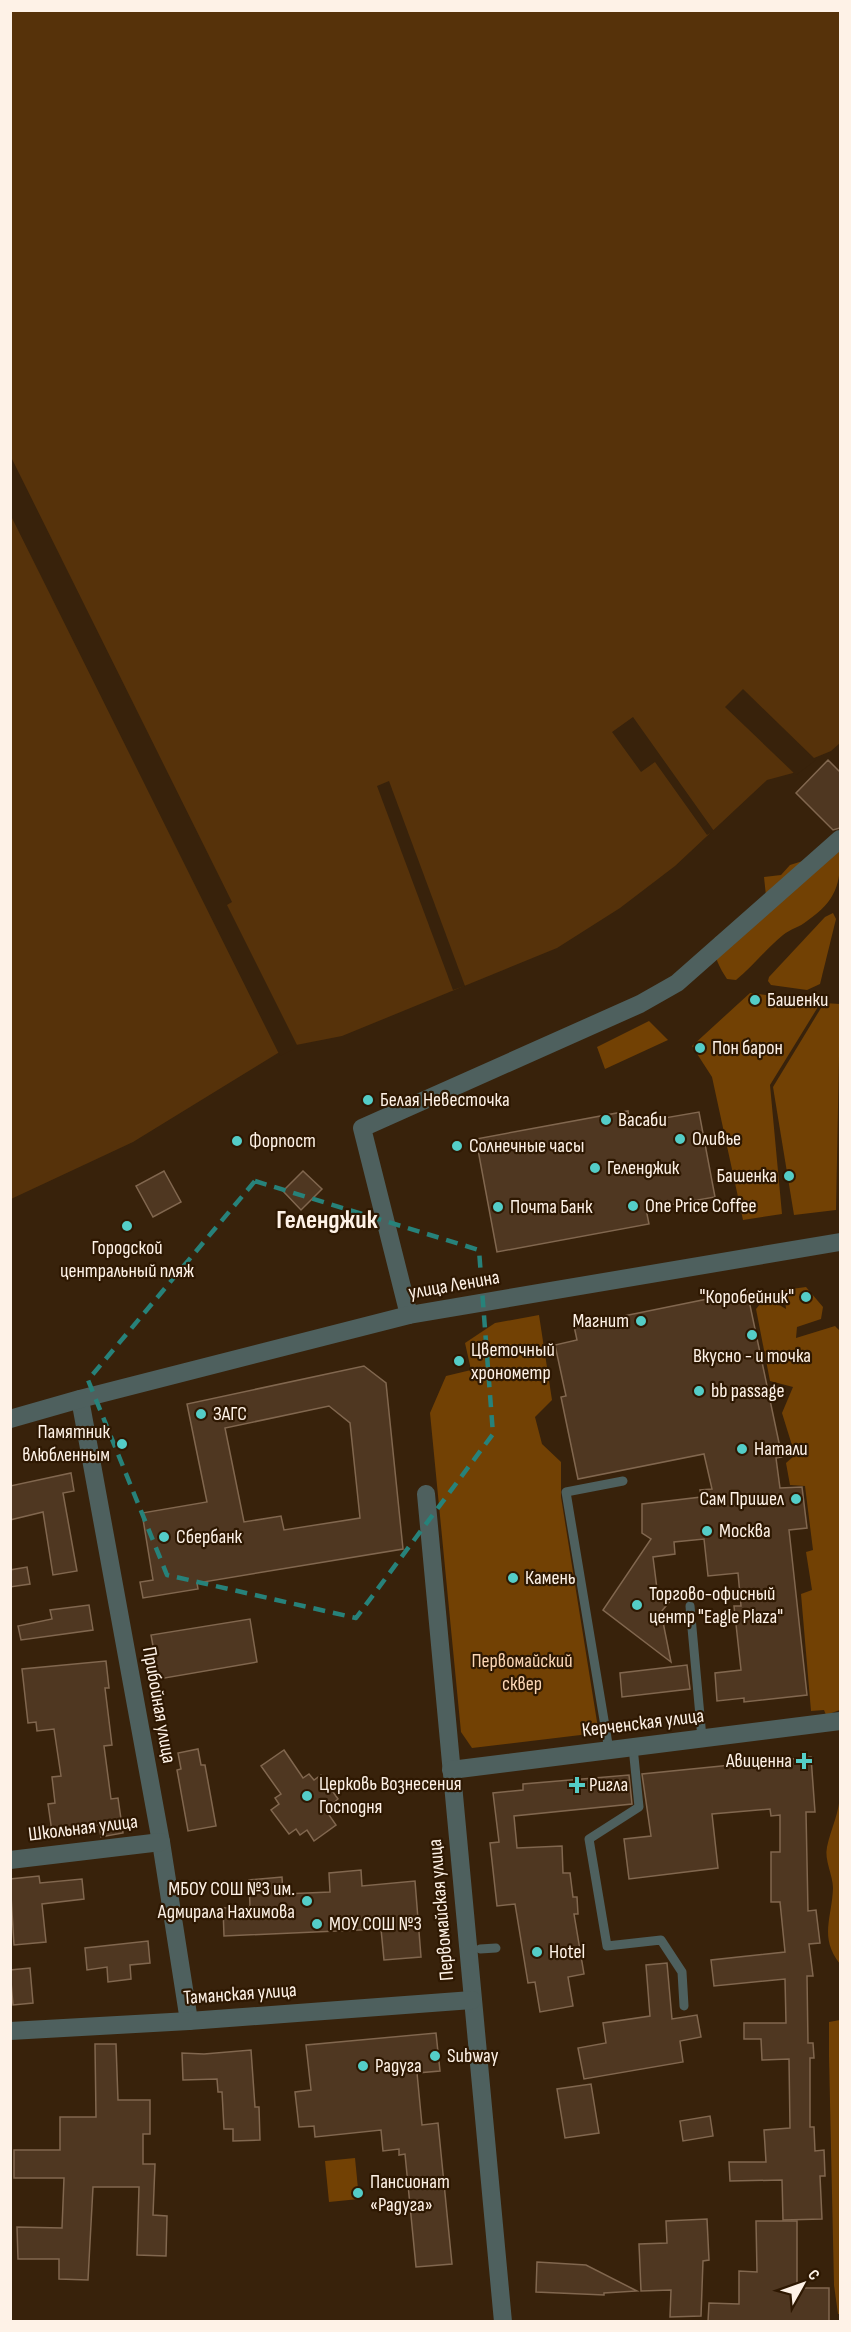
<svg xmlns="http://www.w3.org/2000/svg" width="851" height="2332" viewBox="0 0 851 2332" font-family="'Sofia Sans Condensed',sans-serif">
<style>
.green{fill:#724104}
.water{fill:#56320a}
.pier{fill:#38220b}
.building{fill:#4f3721;stroke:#81674f;stroke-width:1.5;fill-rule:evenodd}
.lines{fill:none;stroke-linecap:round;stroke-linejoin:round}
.lane{stroke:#4e605e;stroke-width:9}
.street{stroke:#4e605e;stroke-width:18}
.marked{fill:none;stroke:#27827a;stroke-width:4.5;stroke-dasharray:12 8;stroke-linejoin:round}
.poi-dot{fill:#54cdc7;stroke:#2e1802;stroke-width:2}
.labels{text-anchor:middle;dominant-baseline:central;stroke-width:4.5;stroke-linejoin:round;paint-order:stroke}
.poi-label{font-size:20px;fill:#fef2e7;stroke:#2e1802;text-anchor:start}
.street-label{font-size:20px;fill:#fef2e7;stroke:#2e1802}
.park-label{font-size:20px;fill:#fbd6b5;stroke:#2e1802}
.district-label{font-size:26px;font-weight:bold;fill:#fef2e7;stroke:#2e1802}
</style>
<rect width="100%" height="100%" fill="#38220b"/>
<g class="green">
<path d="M840 835C840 876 844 895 807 921 800 927 790 929 783 935 766 949 753 966 736 980L727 979C718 965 712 954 715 937L733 933 766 896 764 877 781 875 790 865 812 858Z"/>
<polygon points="833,913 836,919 820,984 807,990 771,985 768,981 769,977 825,917"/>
<polygon points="750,993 821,1002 770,1085 782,1214 743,1220 712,1077 692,1046"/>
<polygon points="824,1003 840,1004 836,1210 794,1215 773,1087"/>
<polygon points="649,1021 668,1040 605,1069 597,1047"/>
<polygon points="806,1287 823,1307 821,1319 797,1327 796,1338 835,1326 840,1331 840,1710 826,1715 824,1710 811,1711 801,1594 812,1590 806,1552 813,1550 805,1486 790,1485 786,1463 795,1455 782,1413 793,1387 770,1381 756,1309 766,1297 786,1309 784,1290"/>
<polygon points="539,1315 552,1400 535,1417 542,1444 561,1462 561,1497 598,1728 589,1734 472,1748 461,1732 430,1413 446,1376 471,1370 465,1343 495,1323"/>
<path d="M840 1792V1964C819 1937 832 1918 833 1888 833 1875 824 1860 827 1847 831 1828 840 1812 840 1792Z"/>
<polygon points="840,2020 840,2314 838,2314 834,2285 829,2056 829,2022"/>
<polygon points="355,2158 359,2199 329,2202 325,2161"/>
</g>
<polygon class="water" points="10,11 840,11 840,743 831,751 814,758 793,773 767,780 675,866 620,908 557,948 342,1036 296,1045 278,1053 133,1142 11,1199"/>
<g class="pier">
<polygon points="11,457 232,902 227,905 298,1047 280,1056 11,516"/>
<polygon points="743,689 814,758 816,760 796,775 725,707"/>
<polygon points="633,717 714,831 707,835 655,762 641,772 612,732"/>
<polygon points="389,781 465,986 453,990 377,786"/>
</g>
<g class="building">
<polygon points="828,760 840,772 840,828 833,830 796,793"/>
<polygon points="628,1111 630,1124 699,1112 715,1197 646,1209 649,1224 497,1252 476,1139"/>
<polygon points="164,1171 181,1202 153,1217 136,1186"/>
<polygon points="303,1171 322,1189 301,1210 283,1191"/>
<polygon points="747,1291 782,1457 776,1458 780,1488 802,1487 807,1528 789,1530 807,1695 744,1702 744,1698 717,1701 715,1673 741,1670 734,1606 741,1606 738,1573 708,1576 704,1539 674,1542 675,1554 653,1557 657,1589 671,1600 661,1612 671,1662 603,1610 651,1539 642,1533 642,1504 701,1497 700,1490 712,1489 704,1454 578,1479 561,1397 566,1396 555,1345 577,1340 574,1326"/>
<path d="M364 1366 386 1383 403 1549 197 1583 198 1589 143 1598 140 1582 153 1580 142 1513 207 1502 187 1404ZM329 1406 350 1423 360 1518 284 1530 281 1516 244 1522 225 1428Z"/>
<polygon points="71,1473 74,1491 63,1493 77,1571 53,1575 43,1512 10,1520 10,1486"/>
<polygon points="27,1567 30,1584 10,1587 10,1570"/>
<polygon points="89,1605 93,1630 21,1640 18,1626 52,1619 50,1610"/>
<polygon points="250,1619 257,1662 159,1679 151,1635"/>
<polygon points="106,1661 109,1688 105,1688 112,1745 104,1746 111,1799 118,1798 123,1833 101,1837 99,1825 52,1832 48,1804 55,1803 52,1777 61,1776 54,1729 37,1731 36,1722 28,1723 22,1669"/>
<polygon points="687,1665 690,1689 622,1697 620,1673"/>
<polygon points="198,1749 201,1765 205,1765 216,1826 188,1831 177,1770 181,1769 178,1753"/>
<polygon points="284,1750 303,1778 309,1774 314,1780 321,1775 338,1799 331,1805 335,1810 329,1815 336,1825 314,1841 307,1830 300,1835 296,1829 289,1834 271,1810 279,1804 275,1798 281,1794 261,1766"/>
<polygon points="811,1757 815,1812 806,1812 808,1911 816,1910 820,1943 809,1944 813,1976 807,1976 808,2043 813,2043 814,2058 810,2058 810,2127 814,2127 815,2151 824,2150 825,2176 820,2176 822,2219 783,2220 782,2180 730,2181 729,2162 766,2162 764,2130 790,2128 789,2059 762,2060 761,2039 744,2039 744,2023 786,2023 785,1979 714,1986 711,1960 785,1952 780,1902 771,1902 771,1852 780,1852 780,1815 771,1816 770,1809 712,1814 718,1868 629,1879 624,1839 651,1836 642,1774"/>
<polygon points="629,1775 632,1804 514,1816 517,1848 562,1846 563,1873 570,1873 573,1897 577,1897 578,1914 574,1914 584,1974 568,1977 573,2006 540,2012 535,1982 528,1983 515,1904 497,1906 490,1843 499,1842 493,1793 523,1790 523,1784"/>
<polygon points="361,1870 362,1886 415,1881 421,1957 384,1960 381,1929 224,1936 223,1908 250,1907 249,1880 282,1877 283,1894 330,1892 329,1873"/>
<polygon points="39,1876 40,1883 82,1879 84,1899 42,1904 46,1942 14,1945 10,1879"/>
<polygon points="148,1941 150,1963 130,1965 131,1979 108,1982 107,1967 87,1970 85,1948"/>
<polygon points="667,1963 672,2019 697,2015 701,2037 680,2041 683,2062 584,2079 578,2048 606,2043 603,2023 650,2016 646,1965"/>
<polygon points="30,1968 33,2003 13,2005 10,1970"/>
<polygon points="436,2033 440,2071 417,2073 422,2125 438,2123 452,2264 416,2267 405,2154 399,2155 399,2149 383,2151 381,2130 315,2137 314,2126 299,2127 295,2092 311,2090 306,2045"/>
<polygon points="95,2044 116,2044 118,2100 150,2100 150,2134 143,2134 143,2164 155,2164 153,2215 167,2216 166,2256 137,2255 139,2187 93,2187 88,2280 59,2279 59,2259 18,2259 17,2227 62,2228 64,2178 14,2178 14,2150 60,2150 60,2117 96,2117"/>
<polygon points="251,2050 255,2107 259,2107 260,2140 233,2141 233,2129 224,2129 222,2092 218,2092 217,2079 183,2080 182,2053 204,2054"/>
<polygon points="591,2084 599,2133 565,2138 557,2089"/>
<polygon points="710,2116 713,2136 683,2141 680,2121"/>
<polygon points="707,2219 709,2260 703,2261 701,2316 670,2317 671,2290 641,2291 639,2244 667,2243 666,2221"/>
<polygon points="756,2221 797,2221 797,2288 829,2288 829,2322 708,2322 709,2303 739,2304 739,2271 757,2272"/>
<polygon points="537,2262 586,2265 637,2291 604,2293 604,2295 536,2292"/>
</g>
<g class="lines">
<g class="lane">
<polyline points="690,1606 702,1738"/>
<polyline points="633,1747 639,1807 589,1839 607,1946 661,1940 682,1972 684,2006"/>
<polyline points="609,1750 566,1492 623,1481"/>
<polyline points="480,1949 496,1948"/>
</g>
<g class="street">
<polyline points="409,1315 362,1128 640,1004 677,983 840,839"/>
<polyline points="80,1399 161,1842 189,2021"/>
<polyline points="10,1419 80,1399 409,1315 840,1242"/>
<polyline points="426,1494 503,2322"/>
<polyline points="451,1770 840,1721"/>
<polyline points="10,1860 161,1842"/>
<polyline points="10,2031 189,2021 472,2000"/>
</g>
</g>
<path class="marked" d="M255 1181 479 1250 493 1434 356 1618 167 1575 88 1380Z"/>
<g class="poi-dot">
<circle cx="755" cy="1000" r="6"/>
<circle cx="700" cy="1048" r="6"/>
<circle cx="368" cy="1100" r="6"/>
<circle cx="606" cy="1120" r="6"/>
<circle cx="680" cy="1139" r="6"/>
<circle cx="237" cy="1141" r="6"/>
<circle cx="457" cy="1146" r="6"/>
<circle cx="595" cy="1168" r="6"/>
<circle cx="789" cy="1176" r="6"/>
<circle cx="633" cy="1206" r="6"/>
<circle cx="498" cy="1207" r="6"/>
<circle cx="127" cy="1226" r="6"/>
<circle cx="806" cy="1297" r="6"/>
<circle cx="641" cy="1321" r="6"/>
<circle cx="752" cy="1335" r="6"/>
<circle cx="459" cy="1361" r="6"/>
<circle cx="699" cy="1391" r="6"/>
<circle cx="201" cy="1414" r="6"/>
<circle cx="122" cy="1444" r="6"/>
<circle cx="742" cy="1449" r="6"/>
<circle cx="796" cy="1499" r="6"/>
<circle cx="707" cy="1531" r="6"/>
<circle cx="164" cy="1537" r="6"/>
<circle cx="513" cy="1578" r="6"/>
<circle cx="637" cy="1605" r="6"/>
<path d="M801 1752h6v6h6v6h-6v6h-6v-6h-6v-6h6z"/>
<path d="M574 1776h6v6h6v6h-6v6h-6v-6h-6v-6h6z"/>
<circle cx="307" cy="1796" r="6"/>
<circle cx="307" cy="1901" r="6"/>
<circle cx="317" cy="1924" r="6"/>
<circle cx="537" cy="1952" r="6"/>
<circle cx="435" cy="2056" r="6"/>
<circle cx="363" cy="2066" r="6"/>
<circle cx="358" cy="2193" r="6"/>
</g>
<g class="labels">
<g class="poi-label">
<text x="767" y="1000">Башенки</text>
<text x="712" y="1048">Пон барон</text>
<text x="380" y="1100">Белая Невесточка</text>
<text x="618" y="1120">Васаби</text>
<text x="692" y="1139">Оливье</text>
<text x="249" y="1141">Форпост</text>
<text x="469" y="1146">Солнечные часы</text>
<text x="607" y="1168">Геленджик</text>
<text x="777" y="1176" text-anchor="end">Башенка</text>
<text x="645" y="1206">One Price Coffee</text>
<text x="510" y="1207">Почта Банк</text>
<text x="127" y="1248" text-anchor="middle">Городской<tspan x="127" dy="23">центральный пляж</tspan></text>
<text x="794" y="1297" text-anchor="end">"Коробейник"</text>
<text x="629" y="1321" text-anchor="end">Магнит</text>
<text x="471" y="1350">Цветочный<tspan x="471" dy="23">хронометр</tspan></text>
<text x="752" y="1356" text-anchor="middle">Вкусно - и точка</text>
<text x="711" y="1391">bb passage</text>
<text x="213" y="1414">ЗАГС</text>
<text x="110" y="1432" text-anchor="end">Памятник<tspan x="110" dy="23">влюбленным</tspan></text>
<text x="754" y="1449">Натали</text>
<text x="784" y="1499" text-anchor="end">Сам Пришел</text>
<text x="719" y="1531">Москва</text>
<text x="176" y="1537">Сбербанк</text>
<text x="525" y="1578">Камень</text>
<text x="649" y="1594">Торгово-офисный<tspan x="649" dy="23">центр "Eagle Plaza"</tspan></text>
<text x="792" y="1761" text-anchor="end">Авиценна</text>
<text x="319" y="1784">Церковь Вознесения<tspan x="319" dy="23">Господня</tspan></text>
<text x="589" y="1785">Ригла</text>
<text x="295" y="1889" text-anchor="end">МБОУ СОШ №3 им.<tspan x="295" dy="23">Адмирала Нахимова</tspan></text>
<text x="329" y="1924">МОУ СОШ №3</text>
<text x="549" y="1952">Hotel</text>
<text x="447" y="2056">Subway</text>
<text x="375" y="2066">Радуга</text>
<text x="370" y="2182">Пансионат<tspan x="370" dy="23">«Радуга»</tspan></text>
</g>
<g class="street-label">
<text transform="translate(454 1285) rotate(-10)">улица Ленина</text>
<text transform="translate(159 1705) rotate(80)">Прибойная улица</text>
<text transform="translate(643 1723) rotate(-7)">Керченская улица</text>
<text transform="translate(83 1828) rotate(-7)">Школьная улица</text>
<text transform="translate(441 1910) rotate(-95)">Первомайская улица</text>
<text transform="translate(240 1994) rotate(-4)">Таманская улица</text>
</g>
<g class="park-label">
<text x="522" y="1661">Первомайский<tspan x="522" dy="23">сквер</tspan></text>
</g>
<g class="district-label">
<text x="327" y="1220">Геленджик</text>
</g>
</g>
<rect width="851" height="2332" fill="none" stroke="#fef2e7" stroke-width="24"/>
<g transform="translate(803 2284) rotate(50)" stroke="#2e1802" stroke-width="4.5" paint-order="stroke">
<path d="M0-4.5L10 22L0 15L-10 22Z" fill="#fef2e7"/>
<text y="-9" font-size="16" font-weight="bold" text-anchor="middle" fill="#fef2e7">С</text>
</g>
</svg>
